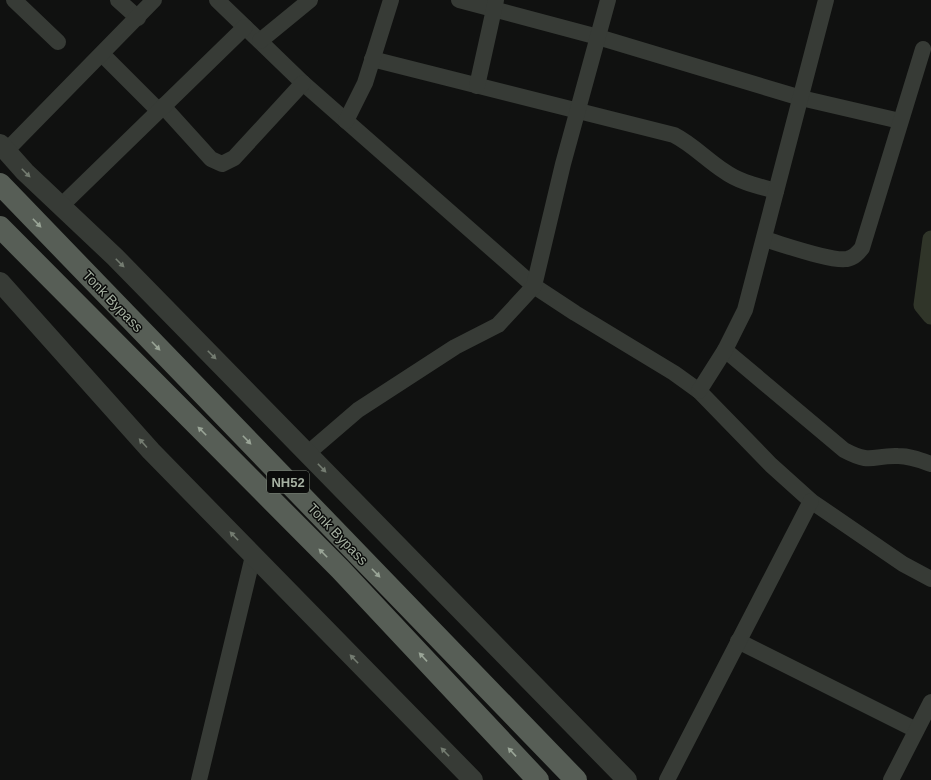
<svg xmlns="http://www.w3.org/2000/svg" width="931" height="780" viewBox="0 0 931 780" font-family="Arial,sans-serif">
<style>
.lines{fill:none;stroke-linecap:round;stroke-linejoin:round}
.canal{stroke:#303529;stroke-width:17}
.minor{stroke:#373b36;stroke-width:16}
.tertiary{stroke:#373b36;stroke-width:20}
.trunk{stroke:#575e56;stroke-width:22}
.oneway{fill:#747c71}
.oneway2{fill:#9aa597}
.labels{text-anchor:middle;dominant-baseline:central;stroke-width:3;stroke-linejoin:round;paint-order:stroke}
.shield{fill:#0b0c0b;stroke:#788075;stroke-width:1}
.shield-label{font-size:13px;font-weight:bold;fill:#a6b1a2}
.street-label{font-size:14px;fill:#a6b1a2;stroke:#0b0c0b}
</style>
<rect width="100%" height="100%" fill="#101110"/>
<g class="lines">
<polyline class="canal" points="931,239 922,305 931,316"/>
<g class="minor">
<polyline points="14,0 58,42"/>
<polyline points="118,0 138,18"/>
<polyline points="217,0 303,83 534,286 575,313 674,373 699,391 771,465 811,501 903,564 931,579"/>
<polyline points="459,0 598,37 801,98 900,121"/>
<polyline points="260,41 310,0"/>
<polyline points="102,54 158,110"/>
<path d="M372 59 674 135C692 144 707 160 724 171 739 182 758 186 776 191"/>
<polyline points="477,86 496,0"/>
<polyline points="163,106 211,159 222,164 234,158 303,83"/>
<polyline points="346,121 365,83 391,0"/>
<polyline points="6,151 154,0"/>
<polyline points="61,206 245,27"/>
<path d="M764 239C782 244 832 262 847 259 854 258 858 253 862 248L923 49"/>
<path d="M725 350 844 450C872 465 872 455 898 456 910 456 920 460 931 464"/>
<polyline points="699,391 725,350 745,310 826,0"/>
<polyline points="308,453 358,410 455,347 498,325 534,286 563,164 608,0"/>
<polyline points="738,641 916,730"/>
<polyline points="199,780 253,556"/>
<polyline points="667,780 811,501"/>
<polyline points="891,780 931,702"/>
</g>
<g class="tertiary">
<polyline points="0,144 25,172 115,257 627,780"/>
<polyline points="0,282 151,451 473,780"/>
</g>
<g class="trunk">
<polyline points="0,184 576,780"/>
<polyline points="0,227 340,569 538,780"/>
</g>
</g>
<defs><path id="oneway-solid" d="M-6-.8H1V-3.2L6.5 0L1 3.2V.8H-6Z"/></defs>
<g class="oneway">
<use href="#oneway-solid" transform="translate(26 173) rotate(45)"/>
<use href="#oneway-solid" transform="translate(120 263) rotate(45)"/>
<use href="#oneway-solid" transform="translate(212 355) rotate(45)"/>
<use href="#oneway-solid" transform="translate(143 443) rotate(-132)"/>
<use href="#oneway-solid" transform="translate(322 468) rotate(46)"/>
<use href="#oneway-solid" transform="translate(234 536) rotate(-134)"/>
<use href="#oneway-solid" transform="translate(354 659) rotate(-134)"/>
<use href="#oneway-solid" transform="translate(445 752) rotate(-134)"/>
</g>
<g class="oneway2">
<use href="#oneway-solid" transform="translate(37 223) rotate(46)"/>
<use href="#oneway-solid" transform="translate(156 346) rotate(46)"/>
<use href="#oneway-solid" transform="translate(202 431) rotate(-135)"/>
<use href="#oneway-solid" transform="translate(247 440) rotate(46)"/>
<use href="#oneway-solid" transform="translate(323 553) rotate(-135)"/>
<use href="#oneway-solid" transform="translate(376 573) rotate(46)"/>
<use href="#oneway-solid" transform="translate(423 657) rotate(-133)"/>
<use href="#oneway-solid" transform="translate(512 752) rotate(-133)"/>
</g>
<g class="labels">
<rect class="shield" x="267" y="471" width="42" height="22" rx="3"/>
<g class="shield-label">
<text x="288" y="482">NH52</text>
</g>
<g class="street-label">
<text transform="translate(113 301) rotate(46)">Tonk Bypass</text>
<text transform="translate(338 534) rotate(46)">Tonk Bypass</text>
</g>
</g>
</svg>
